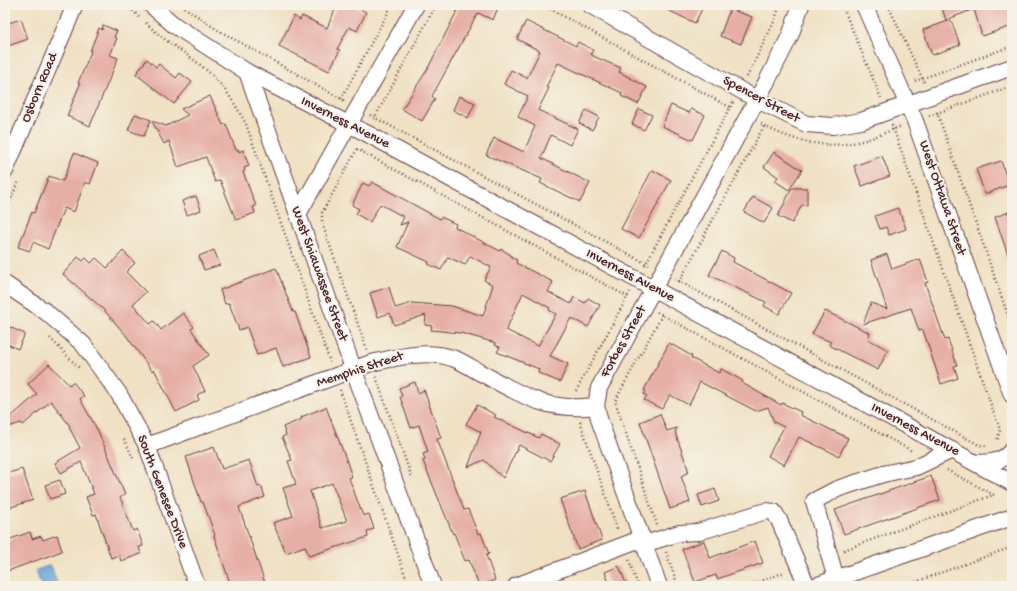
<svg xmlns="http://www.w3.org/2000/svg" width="1017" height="591" viewBox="0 0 1017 591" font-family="'Gochi Hand',sans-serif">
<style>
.water{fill:#5f9fd2;stroke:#545f7e}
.building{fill:#e6afa6;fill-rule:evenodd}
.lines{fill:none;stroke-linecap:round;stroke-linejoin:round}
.minor-casing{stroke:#633c42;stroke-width:18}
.path{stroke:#633c42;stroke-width:2.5;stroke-dasharray:1 3;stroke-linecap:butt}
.minor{stroke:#fff;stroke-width:16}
.labels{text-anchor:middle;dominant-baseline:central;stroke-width:4;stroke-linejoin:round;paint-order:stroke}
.street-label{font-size:14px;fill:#4a1f2b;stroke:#f7f3e8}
</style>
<rect width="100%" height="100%" fill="#f7f3e8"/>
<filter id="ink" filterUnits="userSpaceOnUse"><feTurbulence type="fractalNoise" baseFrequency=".025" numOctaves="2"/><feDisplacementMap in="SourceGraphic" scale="8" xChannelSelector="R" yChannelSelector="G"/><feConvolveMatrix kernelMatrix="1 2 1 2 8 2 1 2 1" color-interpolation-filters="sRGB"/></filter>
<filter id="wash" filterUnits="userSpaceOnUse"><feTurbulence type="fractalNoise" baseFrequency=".012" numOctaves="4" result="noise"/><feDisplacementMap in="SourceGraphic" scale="16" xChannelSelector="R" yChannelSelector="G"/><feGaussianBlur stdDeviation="0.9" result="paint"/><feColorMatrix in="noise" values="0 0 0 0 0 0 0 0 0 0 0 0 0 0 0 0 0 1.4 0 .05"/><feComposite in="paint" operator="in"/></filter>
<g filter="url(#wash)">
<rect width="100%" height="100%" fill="#f0e1c4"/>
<polygon class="water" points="51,565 58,586 41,586 36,570"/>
<g id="blocks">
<g class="building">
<polygon points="337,5 352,5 366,12 357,31 349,27 337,49 340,50 329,71 279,46 294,16 300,20 302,16 327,28"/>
<polygon points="460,5 499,5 493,20 478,13 432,96 435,99 422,121 402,109 427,70"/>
<polygon points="657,5 704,5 695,23"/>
<polygon points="941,5 1012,5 1012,26 982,36 974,9 946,20"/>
<polygon points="730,9 752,17 741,44 720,36"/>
<polygon points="21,19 28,39 5,47 5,24"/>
<polygon points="951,20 960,45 932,55 923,30"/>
<polygon points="526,21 576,46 578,42 593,50 591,54 593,56 621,68 619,72 647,87 638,104 621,96 622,93 558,63 546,87 549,88 538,110 578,129 570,145 551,135 541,158 590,183 580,202 540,183 542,179 486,155 494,138 524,152 535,126 518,117 528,96 504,84 511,70 527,78 540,51 517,39"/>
<polygon points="103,25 117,31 114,37 117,38 110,55 118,58 90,126 67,116 80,84 78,83 91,52 90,51 99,28 102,30"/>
<polygon points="147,59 156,67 159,64 176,78 180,73 192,82 174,104 136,74"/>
<polygon points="210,96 223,125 226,124 236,150 238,149 239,152 243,150 249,166 244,168 245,171 243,172 256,206 253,207 255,213 236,220 220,180 215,182 206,157 178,167 169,141 164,144 152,121 166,126 188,115 181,109"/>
<polygon points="459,96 475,103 468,118 453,110"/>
<polygon points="671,105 689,113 691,109 705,115 693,140 662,126"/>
<polygon points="639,109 652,115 644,130 632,124"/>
<polygon points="586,110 599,117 592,130 579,123"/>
<polygon points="135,114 151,120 144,136 128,130"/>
<polygon points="774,152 802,170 789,190 775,181 778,177 764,167"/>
<polygon points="74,153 98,163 90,184 85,182 74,212 64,208 48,249 33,242 30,251 18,247 32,212 34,213 49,176 63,181"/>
<polygon points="882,156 890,176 862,186 854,166"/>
<polygon points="1001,161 1009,185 985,194 976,169"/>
<polygon points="652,170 671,180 639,238 621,229"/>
<path d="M372 182 440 219 441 217 456 224 455 227 500 251 501 249 511 255V257L517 260 516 263 553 282 548 292 571 304 574 297 585 303 588 298 600 305 588 327 571 318 550 356 568 364 560 382 538 373 539 369 497 352 500 347 495 345 496 343 461 333 431 330 432 326 425 325 426 315 394 325 390 313 378 317 370 293 389 287 395 308 412 303 452 306 483 316 493 285 484 280 491 267 470 256 465 265 448 257 441 270 428 264 429 262 397 247 408 222 400 225 404 217 380 204 370 222 356 214 359 209 352 205 363 183 369 186ZM523 293 550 308 549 310 556 314 538 346 506 330Z"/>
<polygon points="792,188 807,188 807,205 802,205 792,223 778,216"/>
<polygon points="196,196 201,210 187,215 182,201"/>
<polygon points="753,197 773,208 764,223 744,212"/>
<polygon points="898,208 906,229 889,235 886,227 880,229 875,216"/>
<polygon points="1012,211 1012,260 1010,261 995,217"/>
<polygon points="214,250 220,265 204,270 199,256"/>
<polygon points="123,251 135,263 126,272 146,292 133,304 150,324 154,321 161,330 183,313 194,327 191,329 209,355 193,366 205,391 197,395 199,400 176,412 154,369 152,371 125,334 103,309 63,274 78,257 83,261 86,258 91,263 96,258 107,268"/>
<polygon points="722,251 734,258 733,262 791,293 779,314 764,306 766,302 709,275"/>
<polygon points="887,254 892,269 920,259 928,282 925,283 945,340 948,339 957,365 954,366 958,378 941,384 923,330 919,331 911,308 863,324 871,303 887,309 871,260"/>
<polygon points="276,268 293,312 295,312 311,357 283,367 276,348 257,355 247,327 239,330 229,303 225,304 220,290"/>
<polygon points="825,311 870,333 868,339 888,350 878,370 829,345 831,342 812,334"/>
<polygon points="5,325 25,334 18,349 5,343"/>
<polygon points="669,343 692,356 691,358 719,373 721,369 743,381 742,383 781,405 782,403 801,412 800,415 848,438 839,456 799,437 784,465 768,456 784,427 774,422 768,407 756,411 700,382 689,405 670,395 662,409 644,400 647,396 644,394 646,391 644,390"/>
<polygon points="49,364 69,385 73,382 84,396 80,399 98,431 125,495 120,497 133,531 137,529 143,546 139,547 141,554 121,561 119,555 111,558 96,514 93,515 86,497 94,494 81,462 61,473 55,463 80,448 69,427 70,426 51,401 23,425 21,423 5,428 5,422 37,394 28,384"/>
<polygon points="415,382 418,393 424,390 441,438 437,439 464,510 468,509 478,534 481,533 489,554 486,555 495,580 479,586 469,560 465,561 454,533 453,534 423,461 425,460 423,454 428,452 419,425 411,428 400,397 402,396 399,388"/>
<polygon points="477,405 496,415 494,417 539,438 541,434 560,444 550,461 519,445 503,478 484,460 468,467 481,432 466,424"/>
<path d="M326 407 346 459 352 477 349 478 363 516 369 514 374 529 367 531 368 537 309 556 305 546 286 553 273 523 293 516 283 488 296 484 288 461 292 460 282 437 286 435 283 427 302 419 301 417ZM332 483 347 521 322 528 310 491Z"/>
<polygon points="660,414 667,431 677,428 675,432 689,472 681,476 690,502 670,509 640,422"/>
<polygon points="214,447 222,469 249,460 258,487 261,486 265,497 239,507 266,586 231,586 214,536 215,535 203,502 201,502 186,457"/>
<polygon points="22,469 33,500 5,509 5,474"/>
<polygon points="931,476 940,500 844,534 835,510"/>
<polygon points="60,480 65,494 50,499 45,485"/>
<polygon points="715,489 719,501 702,507 698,495"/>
<polygon points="585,491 602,540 578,549 560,499"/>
<polygon points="30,532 32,539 41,536 43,540 57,535 62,551 5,572 5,541"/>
<polygon points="704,541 710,558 755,541 763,563 717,579 716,575 695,582 682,549"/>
<polygon points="619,566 627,586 610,586 605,572"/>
</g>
</g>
</g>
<g filter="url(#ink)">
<use href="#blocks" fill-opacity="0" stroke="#633c42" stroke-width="1"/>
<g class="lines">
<g class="minor-casing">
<g id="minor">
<polyline points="151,5 174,25 247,72 349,357 433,586"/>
<polyline points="590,5 756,99 806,124 833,126 861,121 1012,67"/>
<polyline points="864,5 915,121 1012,395"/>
<polyline points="247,72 366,133 1012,483"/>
<polyline points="5,171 75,5"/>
<polyline points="298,214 416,5"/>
<polyline points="5,284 46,312 83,344 119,394 147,446 197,586"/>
<path d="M147 446 371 363C398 357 428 349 455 359 463 362 472 368 479 372 523 395 544 412 596 406"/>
<path d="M976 463C991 463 1003 462 1012 450"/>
<polyline points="645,544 679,533 698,532 766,511 774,512 779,520 807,586"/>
<polyline points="836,579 814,501 837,489 883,474 916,467 952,450"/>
<polyline points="516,586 643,538"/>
<polyline points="659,586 600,422 596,406 599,388 766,83 790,36 801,5"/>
<polyline points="815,586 1012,517"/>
</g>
</g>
<g class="path">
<polyline points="127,5 139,17"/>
<polyline points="181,5 216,29 345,101"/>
<polyline points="543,5 731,108"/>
<polyline points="842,5 881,98"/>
<polyline points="888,5 924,82"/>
<path d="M146 23C164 41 185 52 204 68 223 83 235 104 246 124L330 362"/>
<polyline points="747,77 774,22 780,5"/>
<polyline points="915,81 1012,46"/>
<polyline points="341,99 392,5"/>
<polyline points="937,112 1012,327"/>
<polyline points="370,115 649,265"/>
<polyline points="929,116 1012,86"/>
<polyline points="374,119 436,5"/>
<path d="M761 124C791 141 824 149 858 142 872 139 888 131 902 126"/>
<polyline points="892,125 1000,430 997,441"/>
<polyline points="357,149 628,297"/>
<polyline points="357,149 322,213 322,223 367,350"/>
<polyline points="5,213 19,180"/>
<polyline points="645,265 733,102"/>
<polyline points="675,279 979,445 986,446"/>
<polyline points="679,282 764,126"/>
<polyline points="657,312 912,451"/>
<polyline points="50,338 80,369"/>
<polyline points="376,377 412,478"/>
<polyline points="340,390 409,586"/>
<polyline points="576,391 630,292"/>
<polyline points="580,422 618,531"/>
<polyline points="124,439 133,458"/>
<polyline points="947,470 994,495"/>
<polyline points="657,525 615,401 662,315"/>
<polyline points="844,550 993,495"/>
<polyline points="666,552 678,586"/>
<polyline points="629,560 638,586"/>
<polyline points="748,586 785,572"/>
<polyline points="904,586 1012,547"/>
</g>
<use href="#minor" class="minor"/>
</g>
</g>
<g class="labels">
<g class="street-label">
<text transform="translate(40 88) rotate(-67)">Osborn Road</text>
<text transform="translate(761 100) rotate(28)">Spencer Street</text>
<text transform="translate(345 123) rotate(27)">Inverness Avenue</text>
<text transform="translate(942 198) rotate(71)">West Ottawa Street</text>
<text transform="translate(319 274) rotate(70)">West Shiawassee Street</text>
<text transform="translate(630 276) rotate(28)">Inverness Avenue</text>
<text transform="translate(624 342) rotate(-61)">Forbes Street</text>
<text transform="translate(360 370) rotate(-18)">Memphis Street</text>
<text transform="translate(915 430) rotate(28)">Inverness Avenue</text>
<text transform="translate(162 492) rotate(69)">South Genesee Drive</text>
</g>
</g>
<rect width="1017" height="591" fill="none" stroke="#f7f3e8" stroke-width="20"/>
</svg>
